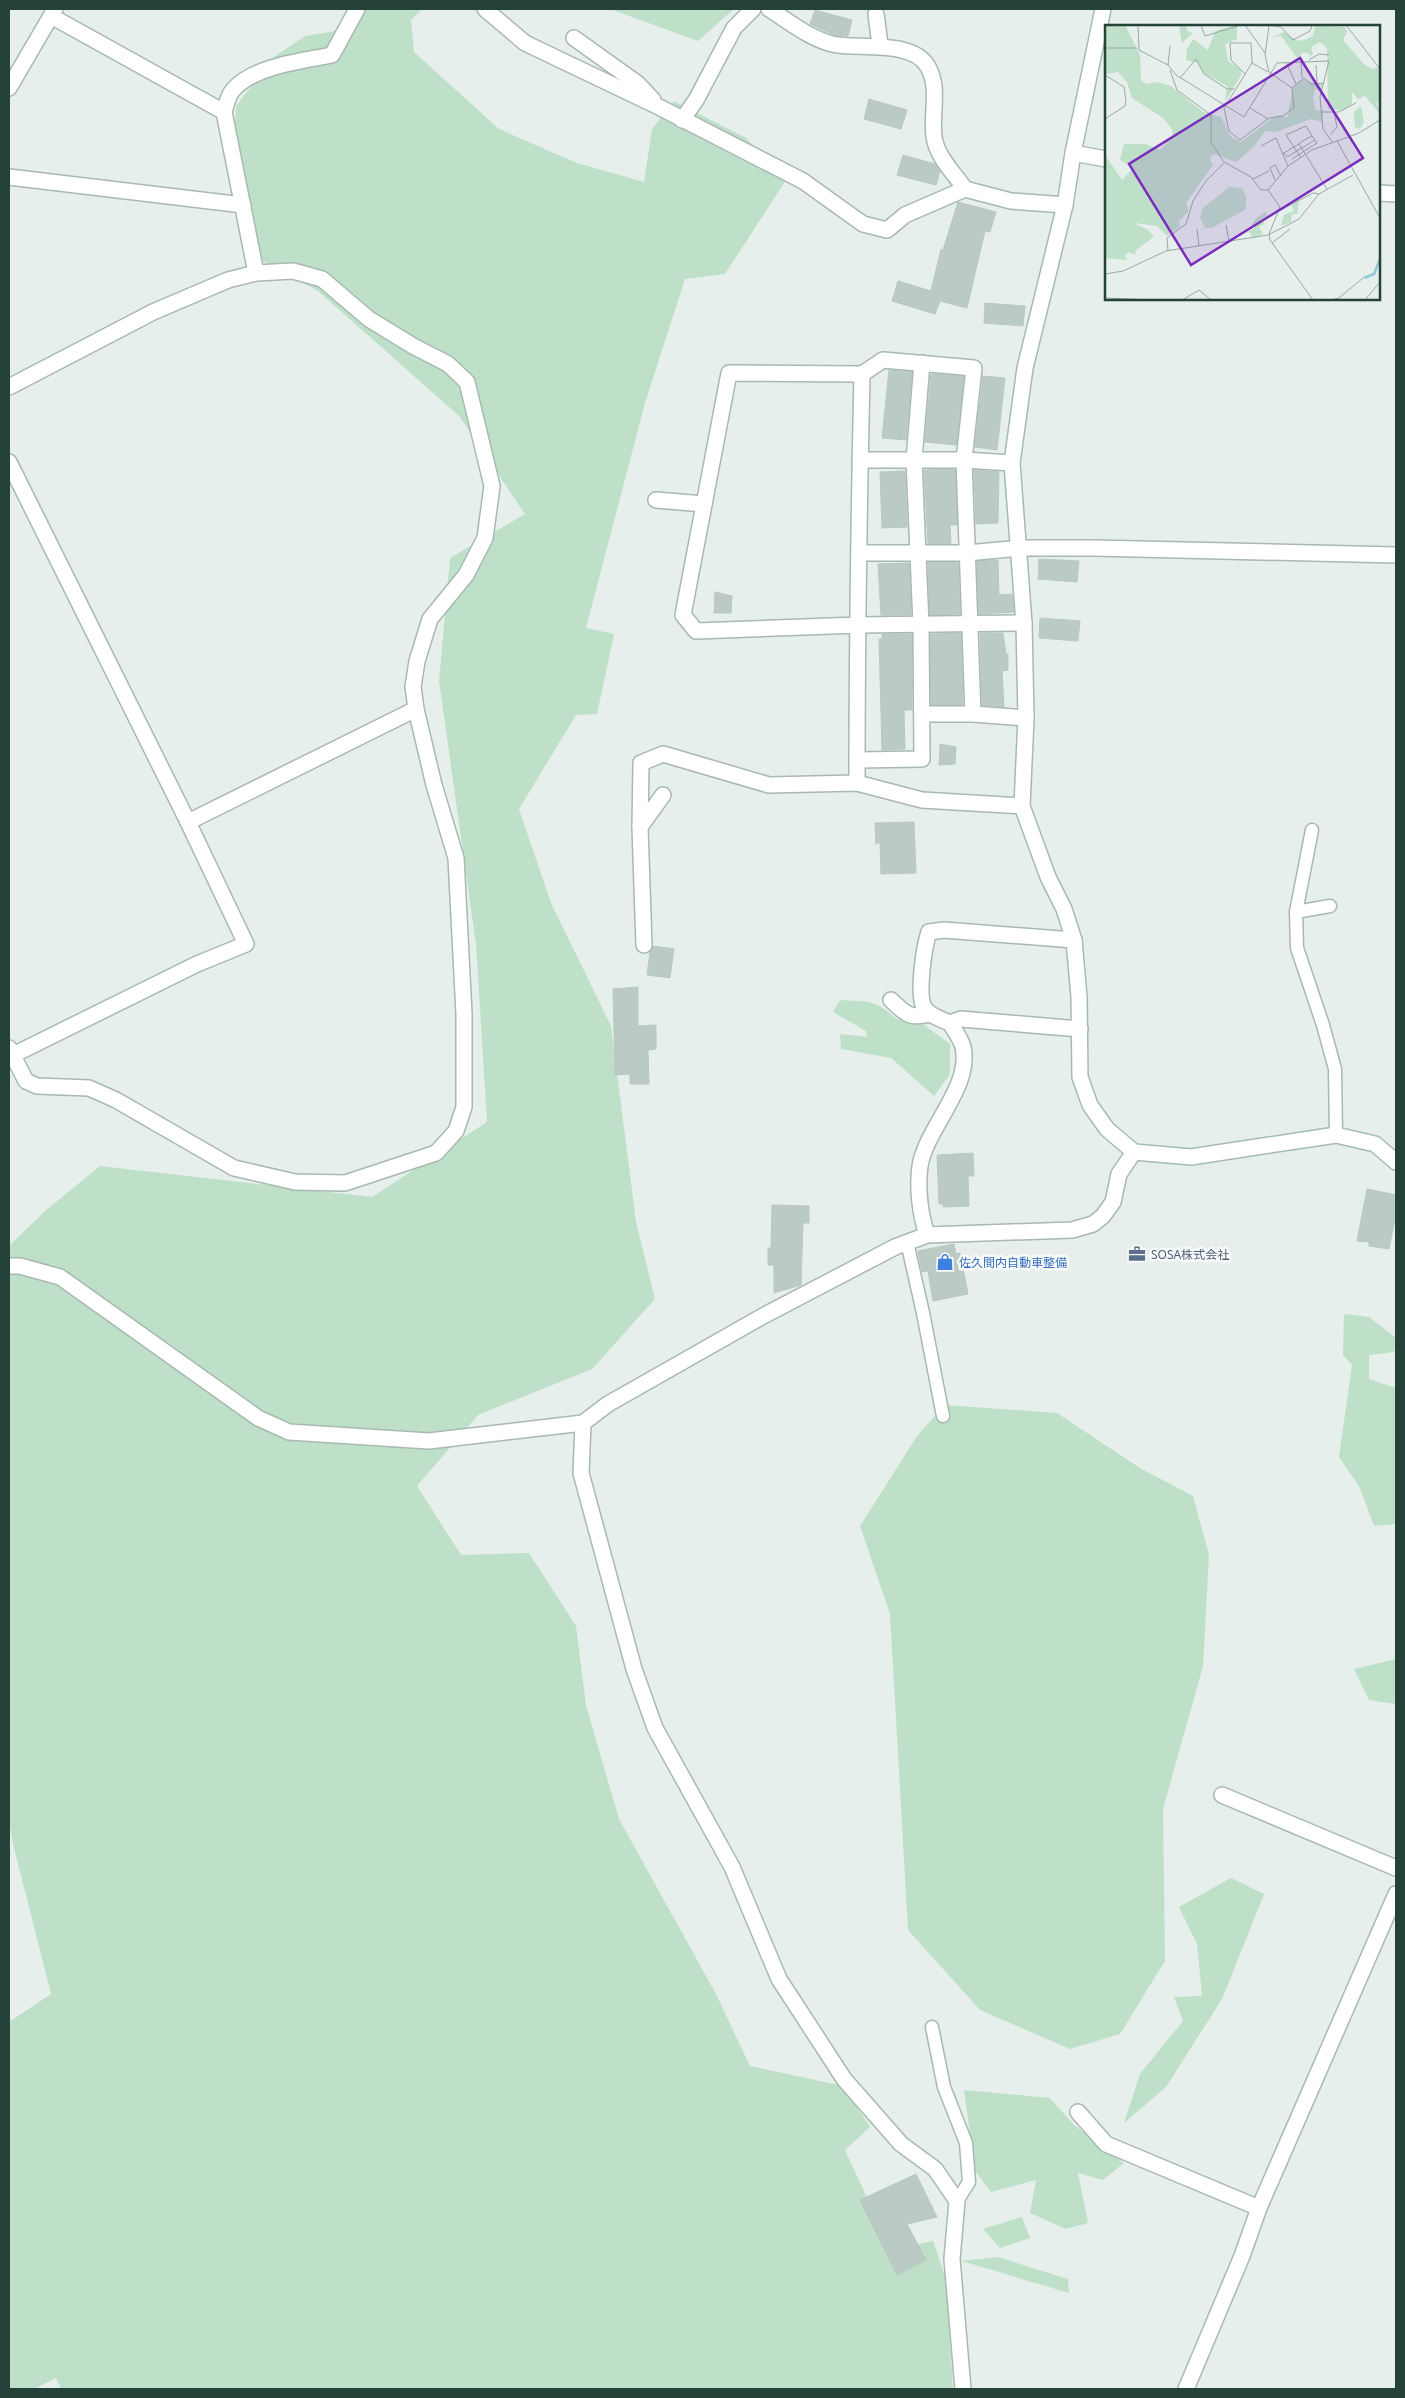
<svg xmlns="http://www.w3.org/2000/svg" width="1405" height="2398" viewBox="0 0 1405 2398" font-family="'Noto Sans','Noto Sans JP',sans-serif">
<style>
.green{fill:#bfe0c8}
.building{fill:#bbcac4;stroke:#b8c9c2}
.lines{fill:none;stroke-linecap:round;stroke-linejoin:round}
.lane-casing{stroke:#a8b8b2;stroke-width:15}
.street-casing{stroke:#a8b8b2;stroke-width:18}
.secondary-casing{stroke:#a4bbb3;stroke-width:18}
.lane{stroke:#fff;stroke-width:12}
.street{stroke:#fff;stroke-width:15}
.secondary{stroke:#fff;stroke-width:15}
.labels{text-anchor:middle;dominant-baseline:central;stroke-width:5;stroke-linejoin:round;paint-order:stroke}
.service-label{font-size:12px;fill:#4e5e75;stroke:#f7fbf9;text-anchor:start}
.shop-label{font-size:12px;fill:#366cbe;stroke:#f7fbf9;text-anchor:start}
.inset-river{fill:none;stroke:#8ec9d4;stroke-width:2.5}
.inset-road{fill:none;stroke:#98aaa4;stroke-width:1}
.view{fill:#7b2cbf;fill-opacity:0.15;stroke:#7b2cbf;stroke-width:2.5}
.inset-edge{fill:none;stroke:#24423a;stroke-width:2.5}
</style>
<rect width="100%" height="100%" fill="#e6efeb"/>
<g class="green">
<polygon points="359,9 422,9 411,20 414,52 499,129 577,163 644,182 652,129 674,101 746,138 786,180 725,274 685,279 645,403 586,628 614,634 597,714 576,715 519,809 551,903 611,1026 636,1222 655,1299 592,1369 478,1415 417,1486 461,1555 529,1553 576,1626 586,1705 619,1819 716,1994 750,2066 843,2086 870,2127 845,2150 891,2250 933,2241 946,2279 953,2389 61,2389 56,2378 34,2389 9,2389 9,2022 51,1994 13,1844 9,1820 9,1246 45,1211 100,1166 372,1197 487,1122 476,944 439,681 450,558 525,514 459,416 318,291 263,261 255,233 231,191 236,106 274,57 305,36 355,28"/>
<polygon points="610,9 734,9 698,41"/>
<path d="M840 1000C850 1001 866 1000 875 1004 894 1012 895 1026 920 1022L950 1044V1074L934 1096 891 1058 841 1049 840 1034 867 1037 866 1031 833 1012Z"/>
<polygon points="1344,1314 1369,1317 1396,1338 1394,1352 1369,1355 1369,1379 1396,1388 1396,1524 1374,1526 1360,1488 1339,1457 1352,1365 1343,1355"/>
<polygon points="945,1405 1057,1413 1140,1468 1193,1496 1209,1555 1203,1666 1163,1809 1165,1961 1120,2034 1070,2049 980,2010 908,1930 890,1614 860,1526 917,1436"/>
<polygon points="1396,1659 1396,1704 1369,1700 1354,1669"/>
<polygon points="1231,1878 1264,1894 1222,1999 1166,2087 1124,2123 1140,2074 1183,2021 1174,1997 1202,1996 1197,1944 1179,1907"/>
<polygon points="964,2090 1050,2098 1074,2125 1124,2163 1103,2180 1078,2173 1088,2223 1066,2229 1030,2213 1036,2180 991,2192 975,2171"/>
<polygon points="1022,2217 1030,2238 1000,2248 983,2229"/>
<polygon points="998,2257 1068,2279 1069,2293 962,2261"/>
</g>
<g class="building">
<polygon points="815,10 852,20 848,36 834,35 810,24"/>
<polygon points="869,99 907,110 901,129 864,119"/>
<polygon points="903,155 935,164 940,171 936,185 897,175"/>
<polygon points="958,202 996,212 990,232 985,231 967,308 940,301 935,314 892,301 898,281 931,291 941,249 943,250"/>
<polygon points="985,303 1025,306 1023,326 984,323"/>
<polygon points="889,370 912,372 906,440 882,438"/>
<polygon points="931,374 964,376 956,445 925,442"/>
<polygon points="983,376 1005,378 997,450 975,447"/>
<polygon points="955,469 957,525 950,525 951,544 928,544 924,470"/>
<polygon points="974,470 999,472 998,523 976,524"/>
<polygon points="905,471 907,527 882,528 880,472"/>
<polygon points="1039,559 1079,561 1077,582 1038,579"/>
<polygon points="998,560 999,595 1012,594 1014,612 979,614 977,561"/>
<polygon points="928,562 958,562 960,614 930,615"/>
<polygon points="909,563 911,615 881,615 878,564"/>
<polygon points="715,592 732,596 731,613 714,613"/>
<polygon points="1040,618 1080,621 1078,641 1039,638"/>
<polygon points="961,633 963,705 931,705 930,634"/>
<polygon points="980,633 1003,633 1006,654 1008,654 1008,670 1002,671 1004,707 982,705"/>
<polygon points="882,634 912,634 912,710 904,710 905,749 882,750 879,639 882,639"/>
<polygon points="940,744 956,747 955,764 939,765"/>
<polygon points="914,822 916,873 881,874 880,842 876,844 875,823"/>
<polygon points="653,946 674,949 670,978 647,975 650,952"/>
<polygon points="638,987 638,1026 656,1025 656,1049 648,1050 649,1084 630,1084 630,1074 615,1075 613,989"/>
<polygon points="973,1153 974,1176 968,1176 969,1206 943,1207 943,1204 939,1204 937,1155"/>
<polygon points="1367,1189 1396,1195 1396,1223 1394,1223 1389,1249 1369,1246 1369,1242 1357,1241"/>
<polygon points="772,1205 809,1206 809,1223 803,1223 801,1285 774,1293 774,1265 768,1265 768,1248 771,1248"/>
<polygon points="954,1244 956,1254 960,1253 968,1294 933,1301 928,1271 922,1272 918,1251"/>
<polygon points="916,2174 937,2217 907,2224 926,2260 897,2275 860,2200"/>
</g>
<g class="lines">
<g class="lane-casing">
<g id="lane">
<polyline points="1312,830 1296,912 1297,948 1323,1025 1335,1069 1336,1135"/>
<polyline points="1296,912 1330,906"/>
<polyline points="907,1242 923,1313 943,1416"/>
<polyline points="932,2027 944,2087 966,2143 969,2182 957,2201"/>
</g>
</g>
<g class="street-casing">
<g id="street">
<polyline points="485,9 525,43 661,108 803,181 863,224 887,230 905,215 965,189 1011,201 1065,205"/>
<path d="M769 9C788 21 809 38 832 44 857 50 913 39 928 67 940 88 931 113 934 137 937 157 954 173 965 189"/>
<polyline points="876,14 880,45"/>
<polyline points="51,16 224,112"/>
<polyline points="574,38 637,83 653,100"/>
<polyline points="9,88 55,9"/>
<polyline points="682,120 696,100 734,28 753,9"/>
<polyline points="1073,153 1106,159"/>
<polyline points="9,177 243,205"/>
<polyline points="1379,193 1396,194"/>
<path d="M256 273 224 112C226 106 228 95 233 90 253 66 303 61 332 55L357 9"/>
<polyline points="862,374 883,360 974,368 964,460 973,714"/>
<polyline points="9,387 153,312 228,280 256,273 293,271 322,279 369,319 413,346 448,364 467,382 492,486 485,538 466,575 430,619 417,661 413,687 416,709 434,785 456,858 464,1014 464,1107 456,1131 436,1153 345,1183 295,1182 234,1168 116,1100 89,1088 37,1086 26,1081 9,1048"/>
<polyline points="860,460 964,460 1012,463"/>
<polyline points="9,462 188,822 246,944 197,964 9,1057"/>
<polyline points="656,500 704,504"/>
<polyline points="859,553 967,553 1020,548 1094,548 1396,555"/>
<polyline points="922,714 973,714 1026,718"/>
<polyline points="857,760 922,759 921,625 914,460 922,363"/>
<path d="M857 783C857 647 859 510 862 374L729 373 683 615 696 631 858 625 1024 623"/>
<polyline points="188,822 416,709"/>
<polyline points="640,827 663,795"/>
<path d="M1074 940 944 930 929 932C924 946 917 994 924 1007 929 1016 941 1019 950 1023L961 1019 1080 1029"/>
<polyline points="644,945 640,827 641,763 663,754 769,785 857,783 922,800 1022,806"/>
<path d="M891 1000C906 1014 909 1019 930 1014"/>
<path d="M927 1235C920 1214 917 1188 920 1166 926 1128 972 1087 963 1047 961 1039 955 1031 950 1023"/>
<polyline points="9,1266 20,1266 60,1277 258,1418 289,1432 429,1441 583,1423 608,1404 763,1316 895,1247 927,1235 1072,1230 1093,1224 1103,1216 1113,1202 1119,1174 1134,1152"/>
<polyline points="583,1423 581,1473 634,1669 655,1728 732,1867 779,1979 844,2079 901,2144 935,2169 957,2201 952,2259 963,2389"/>
<polyline points="1222,1795 1396,1868"/>
<polyline points="1078,2112 1106,2144 1259,2208"/>
<polyline points="1186,2389 1242,2256 1259,2208 1396,1894"/>
</g>
</g>
<g class="secondary-casing">
<polyline id="secondary" points="1103,9 1073,153 1065,205 1025,368 1012,463 1024,623 1026,718 1022,806 1048,877 1064,909 1074,940 1079,997 1080,1077 1090,1105 1107,1129 1134,1152 1191,1157 1336,1135 1375,1144 1396,1162"/>
</g>
<use href="#lane" class="lane"/>
<use href="#street" class="street"/>
<use href="#secondary" class="secondary"/>
</g>
<defs>
<g id="office-bare" transform="scale(1.35)"><path d="M-6-3h4V-5.5h4V-3h4V5H-6ZM-1-4.5V-3h2v-1.5ZM-6 0V1H6V0Z" fill="#5c6f8a" stroke="#f7fbf9" stroke-width="2.5" paint-order="stroke"/></g>
<g id="shop-bare" transform="scale(1.35)"><path d="M-5-2.5h2.3a2.7 3.5 0 0 1 5.4 0H5L5.5 6h-11ZM-1.5-2.5h3a1.5 2.3 0 0 0-3 0Z" fill="#3f7fe0" stroke="#f7fbf9" stroke-width="2.5" paint-order="stroke"/></g>
</defs>
<g fill-rule="evenodd">
<use href="#office-bare" x="1137" y="1254"/>
<use href="#shop-bare" x="945" y="1262"/>
</g>
<g class="labels">
<g class="service-label">
<text x="1151" y="1254">SOSA株式会社</text>
</g>
<g class="shop-label">
<text x="959" y="1262">佐久間内自動車整備</text>
</g>
</g>
<g transform="translate(1105 25)">
<rect width="275" height="275" fill="#e6efeb"/>
<path d="M0 0H20L35 30 36 55 41 59 53 57 66 61 98 87 116 92 126 112 136 117 166 94 175 90 182 93 188 63 198 54 209 59 218 58 216 64H210L208 74 211 86 218 85 217 97 206 94 171 107 160 106 149 122 131 137 108 129 105 135 108 140 81 178 84 186 74 196 75 202 62 211 52 201 29 198 43 205 49 212 31 225 30 230 24 227 20 230 22 235 0 233V130L17 155 28 143 15 135 19 119H41L55 125 68 112 67 104 58 93 27 73 22 57 13 47 0 49ZM74 0H82V6L88 8 77 18ZM132 0V14L120 19 123 36 136 44V50L120 77 122 61 100 49 93 38 81 35 82 24 88 14 103 25 110 6ZM210 0 240 2 242 7 238 15 259 39 267 44 275 42V37V76L272 78 275 89 260 71 253 74 247 67V79L238 85 223 84 222 23 215 17 206 22 208 29 204 33 205 29 199 27 192 33 176 11 166 13 179 7 193 16 202 14 208 10ZM256 81 259 97 255 104 250 102 249 87ZM124 162 137 163 141 171V184L107 203H100L95 192 98 183ZM194 176 192 189H187L186 197 176 201 179 190 189 186 187 180ZM161 187 162 192H158L159 199 154 202 158 209 147 212 145 207 141 208 150 203 147 199 151 193Z" fill="#bfe0c8"/>
<path class="inset-river" d="M259 253 269 249 275 234"/>
<path class="inset-road" d="M33 0 34 25 63 40 71 50 139 92 172 38 224 36 215 72 218 104 228 118M96 0 100 11 136 0M140 0 160 28M162 0 176 2 188 15 205 6 207 0M241 0 275 44M0 23H32M204 35 214 29 224 30M181 37 191 59M196 37 197 53M147 38 163 47M63 40 65 21M211 40 212 58M65 45 72 65 106 90V117L119 137 146 152 156 165H163M140 49 126 35 125 18H146L147 38 119 83 124 106 135 115 164 93 178 91 189 83 187 63 164 47 160 30 164 1M0 50 19 62 21 76 20 81 0 94M75 53 91 34 99 49 122 64H129M187 63 199 53 206 59 219 58M145 83 163 94M217 87H234L251 78M225 110 232 102 229 87M232 116 275 193M194 119 222 164M156 121 171 113 183 141M179 128 182 132 210 115M177 129 179 128 189 122 201 114 207 111 201 101 181 110 189 122 196 133M187 134 212 118 207 111M148 154 164 146M170 155 165 143 170 140 176 151M163 165 183 141 207 125 254 108 275 95M163 165 175 182 164 209 165 215 208 275M214 169 248 150M121 200 124 216M92 204 94 221M167 218 185 204M63 226 62 213 81 199 88 176 101 156 119 138M0 249 18 246 61 226 163 210 194 194 214 169 208 168 174 186M0 273 50 275M77 275 94 265 106 275M226 275 234 273 258 253M260 275 275 257"/>
<path class="view" d="M195 33 258 133 86 240 24 139Z"/>
<rect width="275" height="275" class="inset-edge"/>
</g>
<rect width="1405" height="2398" fill="none" stroke="#24423a" stroke-width="20"/>
</svg>
